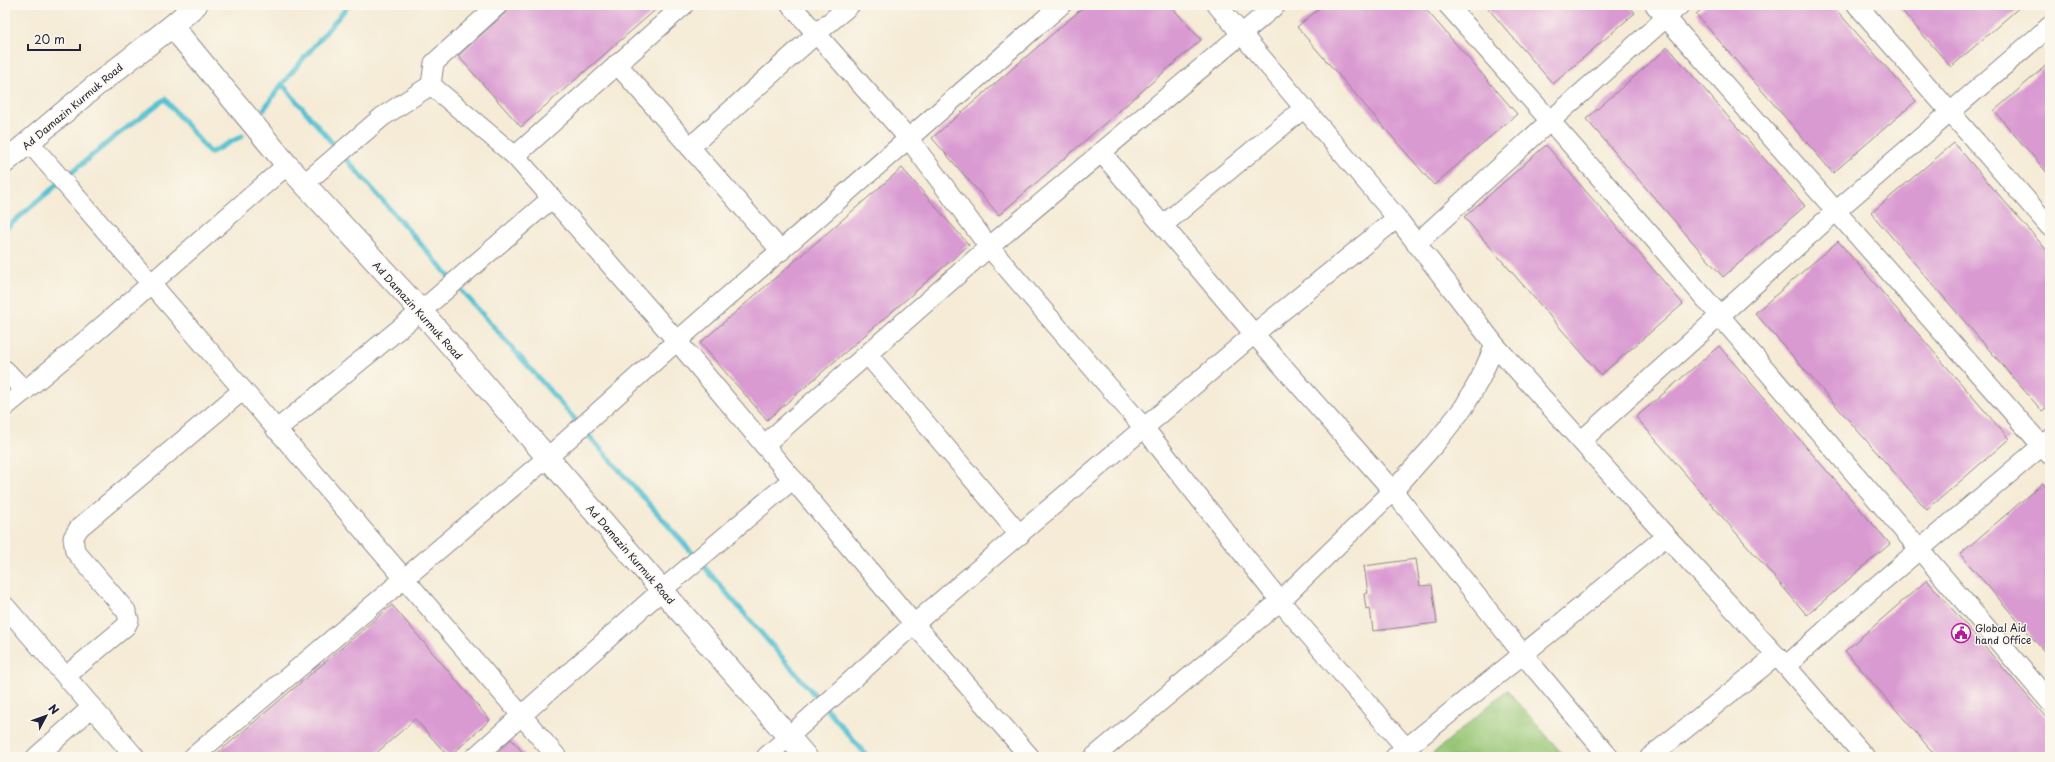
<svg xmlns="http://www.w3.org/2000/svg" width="2055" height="762" viewBox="0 0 2055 762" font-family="'Playpen Sans',sans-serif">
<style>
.green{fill:#96c675;stroke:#5c7458}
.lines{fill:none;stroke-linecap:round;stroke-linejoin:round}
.stream{stroke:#57c1d2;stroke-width:5}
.building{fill:#d999d1}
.minor-casing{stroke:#8c8688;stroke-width:21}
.major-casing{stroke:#8c8688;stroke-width:24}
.highway-casing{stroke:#8c8688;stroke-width:24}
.minor{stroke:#fff;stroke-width:19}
.major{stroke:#fff;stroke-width:22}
.highway{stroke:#fff;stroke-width:22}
.labels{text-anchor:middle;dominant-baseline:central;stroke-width:3;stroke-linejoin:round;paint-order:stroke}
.street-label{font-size:10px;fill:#22223b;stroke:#fbf7ec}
.poi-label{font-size:10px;fill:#22223b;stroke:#fbf7ec;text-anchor:start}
</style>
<rect width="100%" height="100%" fill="#fbf7ec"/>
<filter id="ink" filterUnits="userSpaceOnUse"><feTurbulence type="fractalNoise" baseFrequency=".025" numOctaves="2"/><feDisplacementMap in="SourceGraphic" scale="8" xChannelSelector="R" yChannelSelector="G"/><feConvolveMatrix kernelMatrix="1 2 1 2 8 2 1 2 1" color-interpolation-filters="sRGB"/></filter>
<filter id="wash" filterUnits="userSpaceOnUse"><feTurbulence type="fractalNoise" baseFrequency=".012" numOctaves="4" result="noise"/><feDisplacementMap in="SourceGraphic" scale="16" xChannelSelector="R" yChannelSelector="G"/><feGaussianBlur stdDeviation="0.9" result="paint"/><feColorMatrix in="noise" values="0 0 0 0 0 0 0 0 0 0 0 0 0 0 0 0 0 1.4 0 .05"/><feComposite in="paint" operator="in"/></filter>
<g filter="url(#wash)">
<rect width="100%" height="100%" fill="#f5ebd6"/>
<polygon class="green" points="1507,690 1565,757 1429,757"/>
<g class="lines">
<g class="stream">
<polyline points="282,84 334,145"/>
<polyline points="264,109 282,84 349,5"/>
<polyline points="346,159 579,424"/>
<polyline points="65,178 113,138 165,99 210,153 242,136"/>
<polyline points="5,229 59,183"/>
<polyline points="584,430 695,556"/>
<polyline points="700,562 868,757"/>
</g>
</g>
<g id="blocks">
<g class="building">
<polygon points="509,5 661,5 521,127 458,56 505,13"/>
<polygon points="1086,5 1170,5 1201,40 999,215 932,138"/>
<polygon points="1323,5 1422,5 1517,114 1434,185 1297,27"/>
<polygon points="1485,5 1629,5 1635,13 1553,84"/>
<polygon points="1707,5 1832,5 1916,101 1833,173 1696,14"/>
<polygon points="1897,5 2022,5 1951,67"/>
<polygon points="1668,47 1805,206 1723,277 1586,119"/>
<polygon points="2050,62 2050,176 1994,111"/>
<polygon points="1954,143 2050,254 2050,405 2042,411 1871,213"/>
<polygon points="1546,145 1683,304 1601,375 1464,217"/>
<polygon points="902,168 969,245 767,420 700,343"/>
<polygon points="1838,241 2009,439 1927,510 1755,313"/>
<polygon points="1719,346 1890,544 1807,615 1636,417"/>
<polygon points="2043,483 2050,492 2050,658 1960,554"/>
<polygon points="1416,559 1420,586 1432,585 1437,623 1373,631 1370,608 1366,609 1364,594 1368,593 1364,566"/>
<polygon points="1927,580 2050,722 2050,750 2042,757 1937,757 1845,651"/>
<polygon points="392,605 490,720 449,757 415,719 372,757 213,757"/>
<polygon points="511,739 527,757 492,757"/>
</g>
</g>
</g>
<g filter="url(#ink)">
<use href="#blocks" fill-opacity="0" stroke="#8c8688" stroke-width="1"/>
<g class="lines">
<g class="minor-casing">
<g id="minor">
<polyline points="791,5 909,139 989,247 1145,429 1280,601 1406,748"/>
<polyline points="1217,5 1397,218 1495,345 1666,536 1786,666 1865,757"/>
<polyline points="1448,5 1655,240 2050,702"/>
<polyline points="1655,5 2050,455"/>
<polyline points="1857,5 2050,227"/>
<polyline points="617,64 781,251"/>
<polyline points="431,85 515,156 677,341 914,624 1030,757"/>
<polyline points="29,142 243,390 557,757"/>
<polyline points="690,147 816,34 850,5"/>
<polyline points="1101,152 1254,334 1393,491 1522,653 1609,757"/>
<polyline points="515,156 684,5"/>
<polyline points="304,184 382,117 431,85 434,63 498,5"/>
<polyline points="1163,225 1304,108"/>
<polyline points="1416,244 1549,122 1680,5"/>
<polyline points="868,355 1020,535"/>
<polyline points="5,370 25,391"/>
<polyline points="5,407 91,336 287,165"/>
<polyline points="276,430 421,311 552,198"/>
<polyline points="1581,441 1836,211 2050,26"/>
<polyline points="764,445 989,247 1276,5"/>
<polyline points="5,606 135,757"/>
<polyline points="1786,666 1841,616 2050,439"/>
<polyline points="66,676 126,626 129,620 126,611 75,551 73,538 79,528 243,390"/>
<polyline points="36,757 92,707"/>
<polyline points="193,757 547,458 677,341 1061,5"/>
<polyline points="475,757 662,590 793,479"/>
<polyline points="766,757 914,624 1254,334 1397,218"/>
<polyline points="1094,757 1280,601 1393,491 1434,445 1464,407 1480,379 1495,345"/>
<polyline points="1395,757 1558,626 1666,536"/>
<polyline points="1650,757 1776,656"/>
</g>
</g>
<g class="major-casing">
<polyline id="major" points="172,26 196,5"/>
</g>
<g class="highway-casing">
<polyline id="highway" points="5,162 94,87 172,26 287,165 421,311 806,757"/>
</g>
<use href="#minor" class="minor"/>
<use href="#major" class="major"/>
<use href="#highway" class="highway"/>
</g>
</g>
<defs>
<g id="civic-ring" transform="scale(1)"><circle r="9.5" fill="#fbf7ec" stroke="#b5179e" stroke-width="1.5"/><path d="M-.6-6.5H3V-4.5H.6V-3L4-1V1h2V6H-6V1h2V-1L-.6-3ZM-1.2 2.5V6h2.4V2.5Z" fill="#b5179e"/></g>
</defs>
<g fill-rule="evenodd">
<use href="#civic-ring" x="1961" y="633"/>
</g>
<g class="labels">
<g class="street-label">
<text transform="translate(72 106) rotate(-40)">Ad Damazin Kurmuk Road</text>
<text transform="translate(418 310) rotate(48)">Ad Damazin Kurmuk Road</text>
<text transform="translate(631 554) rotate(49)">Ad Damazin Kurmuk Road</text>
</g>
<g class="poi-label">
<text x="1975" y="627">Global Aid<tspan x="1975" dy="12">hand Office</tspan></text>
</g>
</g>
<rect width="2055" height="762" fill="none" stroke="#fbf7ec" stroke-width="20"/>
<g transform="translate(46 716) rotate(49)" stroke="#fbf7ec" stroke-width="3" paint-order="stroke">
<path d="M0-3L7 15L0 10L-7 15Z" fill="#22223b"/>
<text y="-6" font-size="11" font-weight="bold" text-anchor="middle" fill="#22223b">N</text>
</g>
<path d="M28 44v6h52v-6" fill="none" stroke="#22223b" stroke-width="2"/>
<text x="34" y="44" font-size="12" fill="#22223b" stroke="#fbf7ec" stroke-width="3" paint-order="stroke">20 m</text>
</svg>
